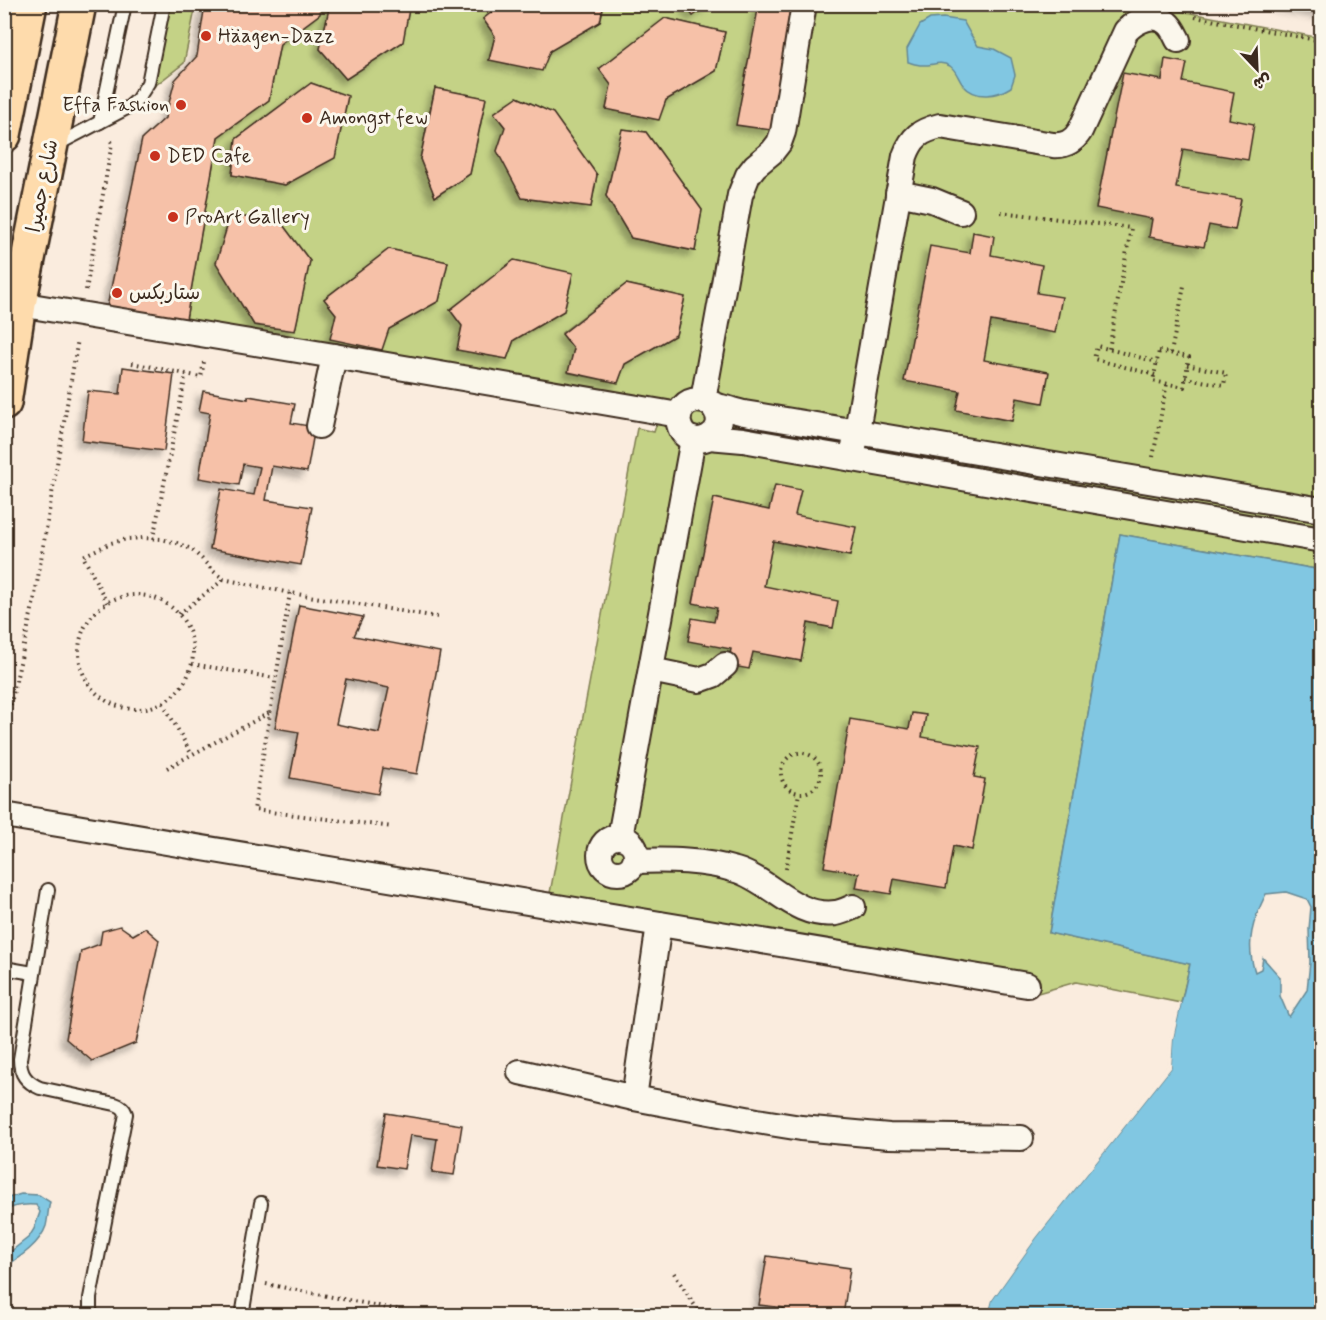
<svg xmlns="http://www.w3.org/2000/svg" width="1326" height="1320" viewBox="0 0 1326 1320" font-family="Mynerve,'Playpen Sans Arabic',sans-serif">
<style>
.green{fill:#c4d286;stroke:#807e52;stroke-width:1.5;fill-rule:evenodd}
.water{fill:#81c7e2;stroke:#658894;stroke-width:1.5;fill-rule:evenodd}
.pier{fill:#faecde}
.building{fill:#f6c1a8;stroke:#3b2a1e;stroke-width:1.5;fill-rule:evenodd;filter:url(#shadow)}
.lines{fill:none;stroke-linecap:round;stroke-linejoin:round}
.service-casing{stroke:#3b2a1e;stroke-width:16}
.minor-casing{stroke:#3b2a1e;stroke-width:28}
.primary-casing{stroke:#3b2a1e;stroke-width:38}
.path{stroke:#3b2a1e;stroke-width:4;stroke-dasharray:1.5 4.5;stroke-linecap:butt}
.service{stroke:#fbf7ec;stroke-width:12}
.minor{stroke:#fbf7ec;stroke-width:24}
.primary{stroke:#fedbac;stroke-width:33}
.poi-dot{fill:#c8321e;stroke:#fbf7ec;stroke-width:2}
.labels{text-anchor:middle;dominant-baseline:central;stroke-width:6;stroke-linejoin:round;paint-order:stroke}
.poi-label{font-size:20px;fill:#3b2a1e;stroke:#fbf7ec;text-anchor:start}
.street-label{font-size:20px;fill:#3b2a1e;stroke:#fbf7ec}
</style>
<defs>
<filter id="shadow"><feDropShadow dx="-5.5" dy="5.5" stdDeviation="3" flood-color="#0004"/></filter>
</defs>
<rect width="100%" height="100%" fill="#faecde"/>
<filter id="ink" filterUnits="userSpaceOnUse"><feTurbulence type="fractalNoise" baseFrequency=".0167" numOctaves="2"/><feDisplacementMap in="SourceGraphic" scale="12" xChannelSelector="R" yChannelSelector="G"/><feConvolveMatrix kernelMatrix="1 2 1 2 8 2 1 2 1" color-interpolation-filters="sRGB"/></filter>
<g filter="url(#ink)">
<g class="green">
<path d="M410 4 502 5 483 19 495 36 489 60 550 51 600 22 604 4 684 5 693 16 710 4H1144L1321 38V570L1120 534 1049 933 1190 964 1181 1003 1076 982 1038 993 1039 978 550 893 637 428 654 432 664 400 638 402 185 325 218 137 269 100 280 44 321 5H330L320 49 346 79 402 42ZM665 18 725 32 716 71 666 100 658 120 606 109 611 85ZM311 83 348 97 335 157 285 185 232 175 236 139ZM435 88 486 98 470 174 435 196 420 159ZM517 97 553 113 597 175 591 207 522 198 505 127 494 113ZM623 129 646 132 702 210 695 251 631 238 606 196ZM231 214 283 225 310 261 295 330 254 325 217 263ZM389 249 448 262 439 301 389 329 331 339 336 314 324 299ZM514 261 573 274 564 311 514 340 507 359 457 350 462 326 450 310ZM626 284 685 297 676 335 625 364 618 383 569 373 574 349 562 333Z"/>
<polygon points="163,5 196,5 184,63 143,95"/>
</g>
<g class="water">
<path d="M943 18 963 21 971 35 978 46 994 49 1011 58 1015 75 1011 87C997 96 976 100 963 85 958 79 957 71 950 66 938 60 933 66 922 65 917 65 912 63 908 62L907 49 920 25 930 19Z"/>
<path d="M1120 534 1321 570V1315L988 1316 992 1300 1036 1238 1171 1068 1173 1039 1190 964 1049 933ZM1286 892 1307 899 1311 907 1309 929 1310 962 1307 990 1289 1017 1280 996V977L1263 958 1261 969 1255 972C1245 943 1253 920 1266 894Z"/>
<path d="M21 1194 39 1195 50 1202C48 1209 48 1218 46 1226 40 1244 20 1257 5 1267V1256L29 1237 34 1229 40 1212 36 1205C24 1204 14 1205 5 1211V1199Z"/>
</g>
<polygon class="pier" points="1178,1002 1181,1003 1173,1039 1171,1068 1036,1238 992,1300 988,1315 985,1316 990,1299 1033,1236 1168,1066 1170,1038"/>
<g class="building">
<polygon points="205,4 321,4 320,14 280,44 269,100 218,137 185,325 106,312 142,139 165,118 175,80 197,56"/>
<polygon points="330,4 410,4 403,42 346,79 320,49"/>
<polygon points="502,4 604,4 600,22 550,51 542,71 489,60 495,36 483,19"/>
<polygon points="684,4 710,4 693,16"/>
<polygon points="759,4 795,4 771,130 736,125"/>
<polygon points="1275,4 1322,4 1322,12"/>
<polygon points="665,18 725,32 716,71 666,100 659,120 606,109 611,85 599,69"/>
<polygon points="1165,59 1187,63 1183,82 1234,92 1229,119 1254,124 1248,160 1183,149 1176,188 1241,199 1235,230 1209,225 1204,247 1149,237 1152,219 1096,208 1123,73 1162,80"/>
<polygon points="311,83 348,96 335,158 285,185 232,175 236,139"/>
<polygon points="435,88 486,98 470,174 435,197 420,159"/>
<polygon points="517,97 553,113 597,175 591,207 522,198 497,151 505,127 494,113"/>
<polygon points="622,129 646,132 702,210 695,251 631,238 606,196"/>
<polygon points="231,214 283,225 310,261 295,331 254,325 216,263"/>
<polygon points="973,232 994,236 991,255 1042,265 1037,293 1062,297 1055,333 991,321 984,360 1049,372 1043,403 1017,398 1012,421 956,410 960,391 904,381 930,246 970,253"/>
<polygon points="389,249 448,262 439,301 389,329 382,350 330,339 336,314 324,299"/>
<polygon points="514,260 573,273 564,311 514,340 507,359 457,350 462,326 450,310"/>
<polygon points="626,284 685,297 676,335 625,364 618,383 568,372 574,349 562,334"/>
<polygon points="123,367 174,374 164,451 82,441 88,391 120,394"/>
<polygon points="203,391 248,399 248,396 295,404 291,423 315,427 307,472 272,466 266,500 312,507 301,565 210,549 221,489 254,495 260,467 243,464 239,485 199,478 210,413 199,411"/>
<polygon points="775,485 801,490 795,515 856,527 850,556 773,541 764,586 838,601 833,628 808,623 801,661 753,652 749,669 728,665 731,649 688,641 692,618 714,622 717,608 693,603 714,498 769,510"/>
<path d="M299 605 363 617 354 636 440 652 417 774 383 768 378 794 290 778 299 732 275 728ZM346 679 389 688 379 733 336 724Z"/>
<polygon points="912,713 926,715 922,737 980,747 974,777 985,779 972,850 953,846 946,888 894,879 891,894 856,888 859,873 824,867 850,719 909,729"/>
<polygon points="120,926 133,935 145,928 159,940 136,1043 92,1061 66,1039 81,951 100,944 102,931"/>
<polygon points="386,1113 462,1125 454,1175 432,1172 437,1139 410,1135 404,1169 377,1165"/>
<polygon points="767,1256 850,1268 843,1316 781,1316 784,1308 759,1305"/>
</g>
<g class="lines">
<g class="service-casing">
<g id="service">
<polyline points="100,122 125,4"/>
<polyline points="56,145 129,107 137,100 148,83 164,4"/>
<path d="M48 890 20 1059C20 1074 26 1082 40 1088L115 1104C121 1106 124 1108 126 1114L90 1298V1310L93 1316"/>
<polyline points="4,968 33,973"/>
<polyline points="242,1316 261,1203"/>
</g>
</g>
<g class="minor-casing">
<g id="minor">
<polyline points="898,193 932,200 961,212"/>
<polyline points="19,304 334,356 679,415"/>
<polyline points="703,400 740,195 748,175 755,166 772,152 779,143 783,132 804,4"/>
<path d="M710 403C739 433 687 457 679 424 678 418 679 412 683 407 694 394 709 403 721 407 729 409 736 411 744 413L1322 510"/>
<polyline points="319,426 334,356"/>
<polyline points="709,437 743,440 1322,540"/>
<path d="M852 459 905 156C912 137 920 131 940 126L1053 145C1065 146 1073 142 1080 131L1126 31C1136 21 1154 11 1167 23 1172 27 1175 34 1178 40"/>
<polyline points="651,670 699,680 713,675 725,665"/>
<polyline points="4,815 1027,985"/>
<circle cx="618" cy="855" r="18"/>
<polyline points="620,837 693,439"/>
<path d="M635 861C669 860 704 860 736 870 772 881 794 918 836 913 842 912 848 909 853 907"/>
<polyline points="520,1072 634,1098 757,1121 801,1128 889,1136 1021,1138"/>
<polyline points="634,1098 659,924"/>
</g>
</g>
<g class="primary-casing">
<g id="primary">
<polyline points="4,135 30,4"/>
<polyline points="4,403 19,304 79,4"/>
</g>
</g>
<g class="path">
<polyline points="1195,17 1322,41"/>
<polyline points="1001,212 1131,228 1109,349"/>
<polyline points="86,290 112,143 110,139"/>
<polygon points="1159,351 1189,357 1184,387 1153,381"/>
<polyline points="1171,353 1184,286"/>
<polyline points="132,363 201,377 204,362"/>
<polyline points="1155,375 1094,359 1097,346 1157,362"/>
<polyline points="1185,378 1224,385 1226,373 1187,365"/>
<polyline points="1153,457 1167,383"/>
<polyline points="153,539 186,374"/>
<polyline points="290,593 254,810 393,827"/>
<circle cx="136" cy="652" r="57"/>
<polyline points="107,603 83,556 111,543 127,539 144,538 161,539 177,543 191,549 202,559 212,570 223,579 290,593 438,617"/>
<polyline points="179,614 223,580"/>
<polyline points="192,664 275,678"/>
<polyline points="163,703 192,755"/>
<polyline points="4,734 34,601 78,339"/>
<circle cx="801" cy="773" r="20"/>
<polyline points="167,768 269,713"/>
<polyline points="786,869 799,793"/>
<polyline points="674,1273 697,1309 709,1316"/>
<polyline points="266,1284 430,1316"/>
</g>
<use href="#service" class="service"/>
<use href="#minor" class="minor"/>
<use href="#primary" class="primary"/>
</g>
</g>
<g class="poi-dot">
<circle cx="206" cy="36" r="6"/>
<circle cx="181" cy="105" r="6"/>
<circle cx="307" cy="118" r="6"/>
<circle cx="155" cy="156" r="6"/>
<circle cx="173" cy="217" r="6"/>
<circle cx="117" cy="293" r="6"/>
</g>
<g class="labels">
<g class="poi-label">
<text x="218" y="36">Häagen-Dazz</text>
<text x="169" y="105" text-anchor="end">Effa Fashion</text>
<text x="319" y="118">Amongst few</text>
<text x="167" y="156">DED Cafe</text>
<text x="185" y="217">ProArt Gallery</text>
<text x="129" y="293">ستاربكس</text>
</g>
<g class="street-label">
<text transform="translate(43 186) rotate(-79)">شارع جميرا</text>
</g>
</g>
<rect width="1326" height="1320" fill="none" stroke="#fbf7ec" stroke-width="24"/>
<rect x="12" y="12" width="1302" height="1296" fill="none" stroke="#3b2a1e" stroke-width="2" filter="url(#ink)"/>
<g transform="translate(1257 69) rotate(157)" stroke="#fbf7ec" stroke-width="4.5" paint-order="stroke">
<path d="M0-4.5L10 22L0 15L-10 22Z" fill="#3b2a1e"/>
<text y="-9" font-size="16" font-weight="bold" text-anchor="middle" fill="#3b2a1e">ش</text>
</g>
</svg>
